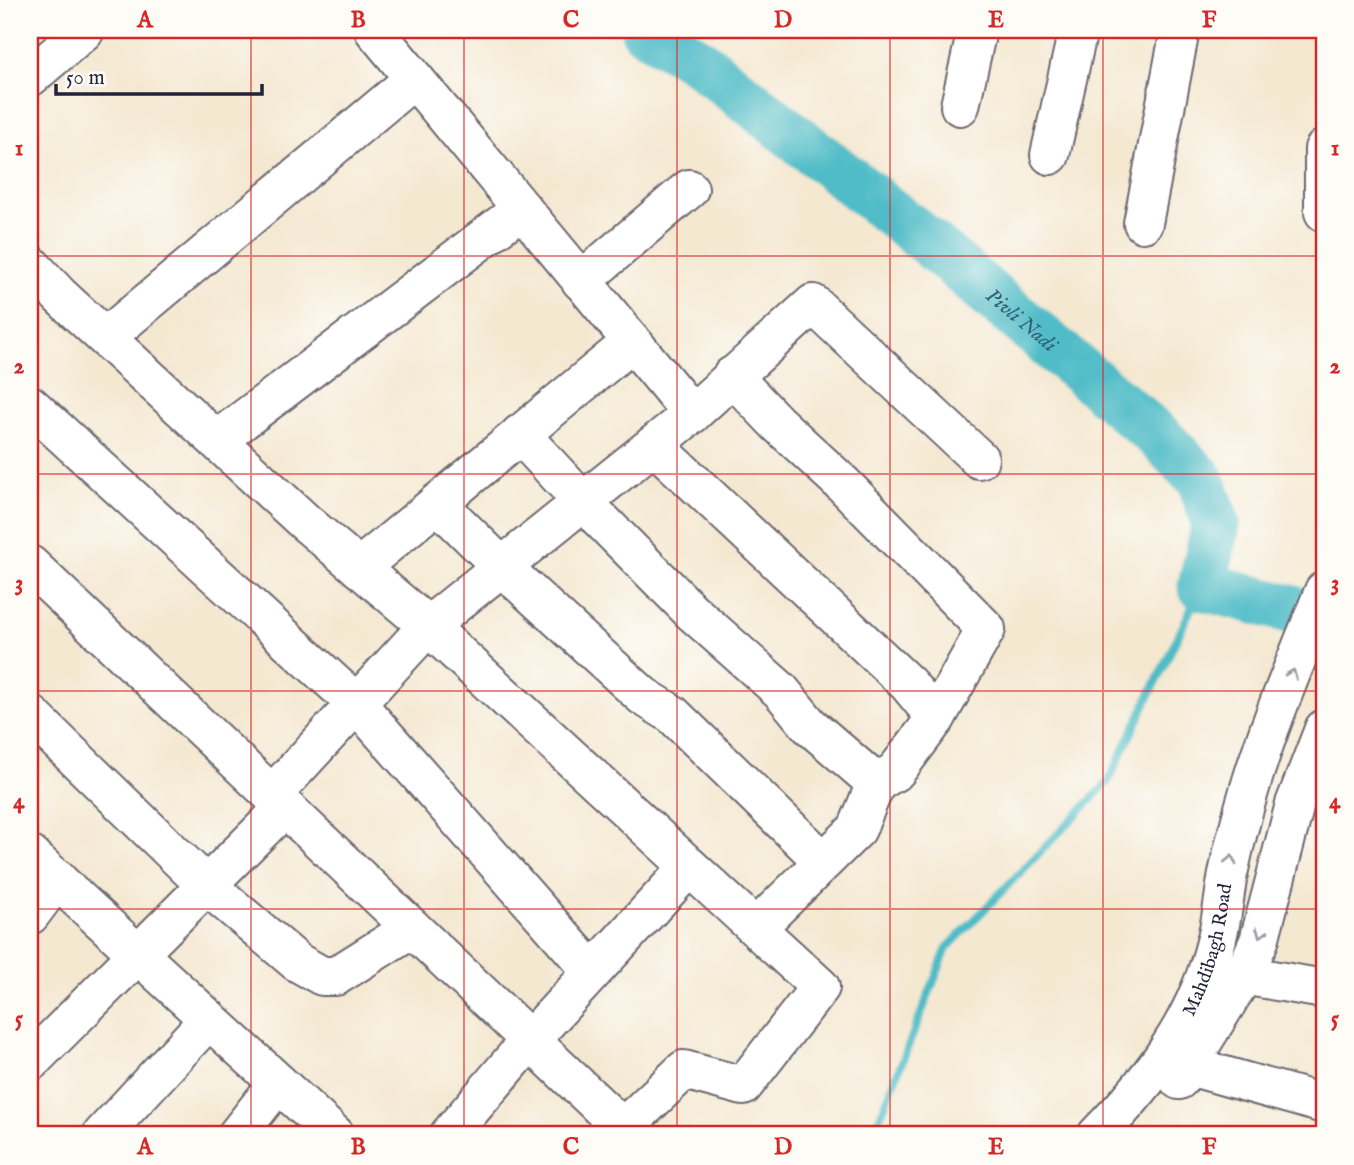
<svg xmlns="http://www.w3.org/2000/svg" width="1354" height="1165" viewBox="0 0 1354 1165" font-family="'IM FELL English',serif">
<style>
.lines{fill:none;stroke-linecap:round;stroke-linejoin:round}
.stream{stroke:#4fbcc7;stroke-width:8}
.river{stroke:#4fbcc7;stroke-width:49}
.minor-casing{stroke:#6c6770;stroke-width:42}
.minor{stroke:#fff;stroke-width:38}
.oneway{stroke:#9c9ca7}
.grid{fill:none;stroke:#d62828;stroke-width:2;stroke-opacity:0.55}
.labels{text-anchor:middle;dominant-baseline:central;stroke-width:6;stroke-linejoin:round;paint-order:stroke}
.street-label{font-size:19px;fill:#22223b;stroke:#fdfcf7}
.water-label{font-size:21px;font-style:italic;fill:#346073;stroke:#fdfcf7}
.neatline{fill:none;stroke:#d62828;stroke-width:2.5}
.grid-label{font-size:23px;text-anchor:middle;font-weight:bold;fill:#d62828}
</style>
<rect width="100%" height="100%" fill="#fdfcf7"/>
<filter id="ink" filterUnits="userSpaceOnUse"><feTurbulence type="fractalNoise" baseFrequency=".0143" numOctaves="2"/><feDisplacementMap in="SourceGraphic" scale="14" xChannelSelector="R" yChannelSelector="G"/><feConvolveMatrix kernelMatrix="1 2 1 2 8 2 1 2 1" color-interpolation-filters="sRGB"/></filter>
<filter id="wash" filterUnits="userSpaceOnUse"><feTurbulence type="fractalNoise" baseFrequency=".00686" numOctaves="4" result="noise"/><feDisplacementMap in="SourceGraphic" scale="28" xChannelSelector="R" yChannelSelector="G"/><feGaussianBlur stdDeviation="1.57" result="paint"/><feColorMatrix in="noise" values="0 0 0 0 0 0 0 0 0 0 0 0 0 0 0 0 0 1.4 0 .05"/><feComposite in="paint" operator="in"/></filter>
<g filter="url(#wash)">
<rect width="100%" height="100%" fill="#f4e8d1"/>
<g class="lines">
<polyline class="stream" points="873,1135 947,948 1108,782 1202,586"/>
<path class="river" id="s1" d="M645 30 697 60 922 237 1158 436 1201 480 1216 524 1202 586 1324 618"/>
</g>
</g>
<g filter="url(#ink)">
<g class="lines">
<g class="minor-casing">
<g id="minor">
<polyline points="374,30 692,414"/>
<polyline points="30,77 85,30"/>
<polyline points="960,106 977,30"/>
<polyline points="1324,149 1324,212"/>
<polyline points="1050,155 1078,30"/>
<polyline points="1143,223 1180,30"/>
<polyline points="30,264 60,296 305,522 428,626 820,987 743,1086 684,1070 623,1128"/>
<polyline points="581,281 689,189"/>
<polyline points="106,337 414,79"/>
<polyline points="732,376 777,423 844,485 986,629 936,718 896,771 876,783 857,829 756,928"/>
<polyline points="30,405 356,703 592,971"/>
<polyline points="520,434 583,502 691,611 781,691 809,725 876,783"/>
<polyline points="217,440 522,209"/>
<polyline points="654,445 908,684 936,718"/>
<polyline points="437,503 502,567 643,696 672,714 823,861"/>
<polyline points="30,565 630,1135"/>
<polyline points="359,568 632,342"/>
<polyline points="30,714 206,885 297,962 322,976 336,976 412,928"/>
<polyline points="272,795 428,626 692,414 813,304 979,459"/>
<polyline points="30,855 335,1135"/>
<polyline points="30,915 57,879"/>
<polyline points="1219,971 1324,989"/>
<polyline points="1168,1055 1189,1066 1324,1104"/>
<polyline points="30,1062 285,807"/>
<polyline points="1179,1080 1244,975 1259,941 1295,804 1324,729"/>
<polyline points="102,1135 209,1019"/>
<polyline points="237,1135 278,1083"/>
<polyline points="449,1135 530,1040 689,867"/>
<path id="s2" d="M1097 1135C1152 1079 1197 1020 1216 942 1222 920 1224 896 1228 874 1234 846 1241 818 1249 791 1269 723 1298 657 1324 591"/>
</g>
</g>
<use href="#minor" class="minor"/>
</g>
<defs><path id="oneway-chevron" d="M-2-3.5L2.5 0L-2 3.5" fill="none" stroke-width="1.6" stroke-linecap="round" stroke-linejoin="round" transform="scale(1.75)"/></defs>
<g class="oneway">
<use href="#oneway-chevron" transform="translate(1292 674) rotate(-69)"/>
<use href="#oneway-chevron" transform="translate(1231 860) rotate(-77)"/>
<use href="#oneway-chevron" transform="translate(1261 933) rotate(108)"/>
</g>
</g>
<path class="grid" d="M251 30V1135M464 30V1135M677 30V1135M890 30V1135M1103 30V1135M30 256H1324M30 474H1324M30 691H1324M30 909H1324"/>
<g class="labels">
<g class="street-label">
<text stroke="none"><textPath href="#s2" startOffset="220">Mahdibagh Road</textPath></text>
</g>
<g class="water-label">
<text stroke="none"><textPath href="#s1" startOffset="476">Pivli Nadi</textPath></text>
</g>
</g>
<rect width="1354" height="1165" fill="none" stroke="#fdfcf7" stroke-width="77"/>
<path d="M56 84v10h206v-10" fill="none" stroke="#22223b" stroke-width="3.5"/>
<text x="66" y="84" font-size="21" fill="#22223b" stroke="#fdfcf7" stroke-width="5" paint-order="stroke">50 m</text>
<rect x="38" y="38" width="1278" height="1088" class="neatline"/>
<g class="grid-label">
<text x="145" y="27">A</text>
<text x="358" y="27">B</text>
<text x="571" y="27">C</text>
<text x="783" y="27">D</text>
<text x="996" y="27">E</text>
<text x="1209" y="27">F</text>
<text x="19" y="155">1</text>
<text x="1335" y="155">1</text>
<text x="19" y="373">2</text>
<text x="1335" y="373">2</text>
<text x="19" y="590">3</text>
<text x="1335" y="590">3</text>
<text x="19" y="808">4</text>
<text x="1335" y="808">4</text>
<text x="19" y="1026">5</text>
<text x="1335" y="1026">5</text>
<text x="145" y="1154">A</text>
<text x="358" y="1154">B</text>
<text x="571" y="1154">C</text>
<text x="783" y="1154">D</text>
<text x="996" y="1154">E</text>
<text x="1209" y="1154">F</text>
</g>
</svg>
